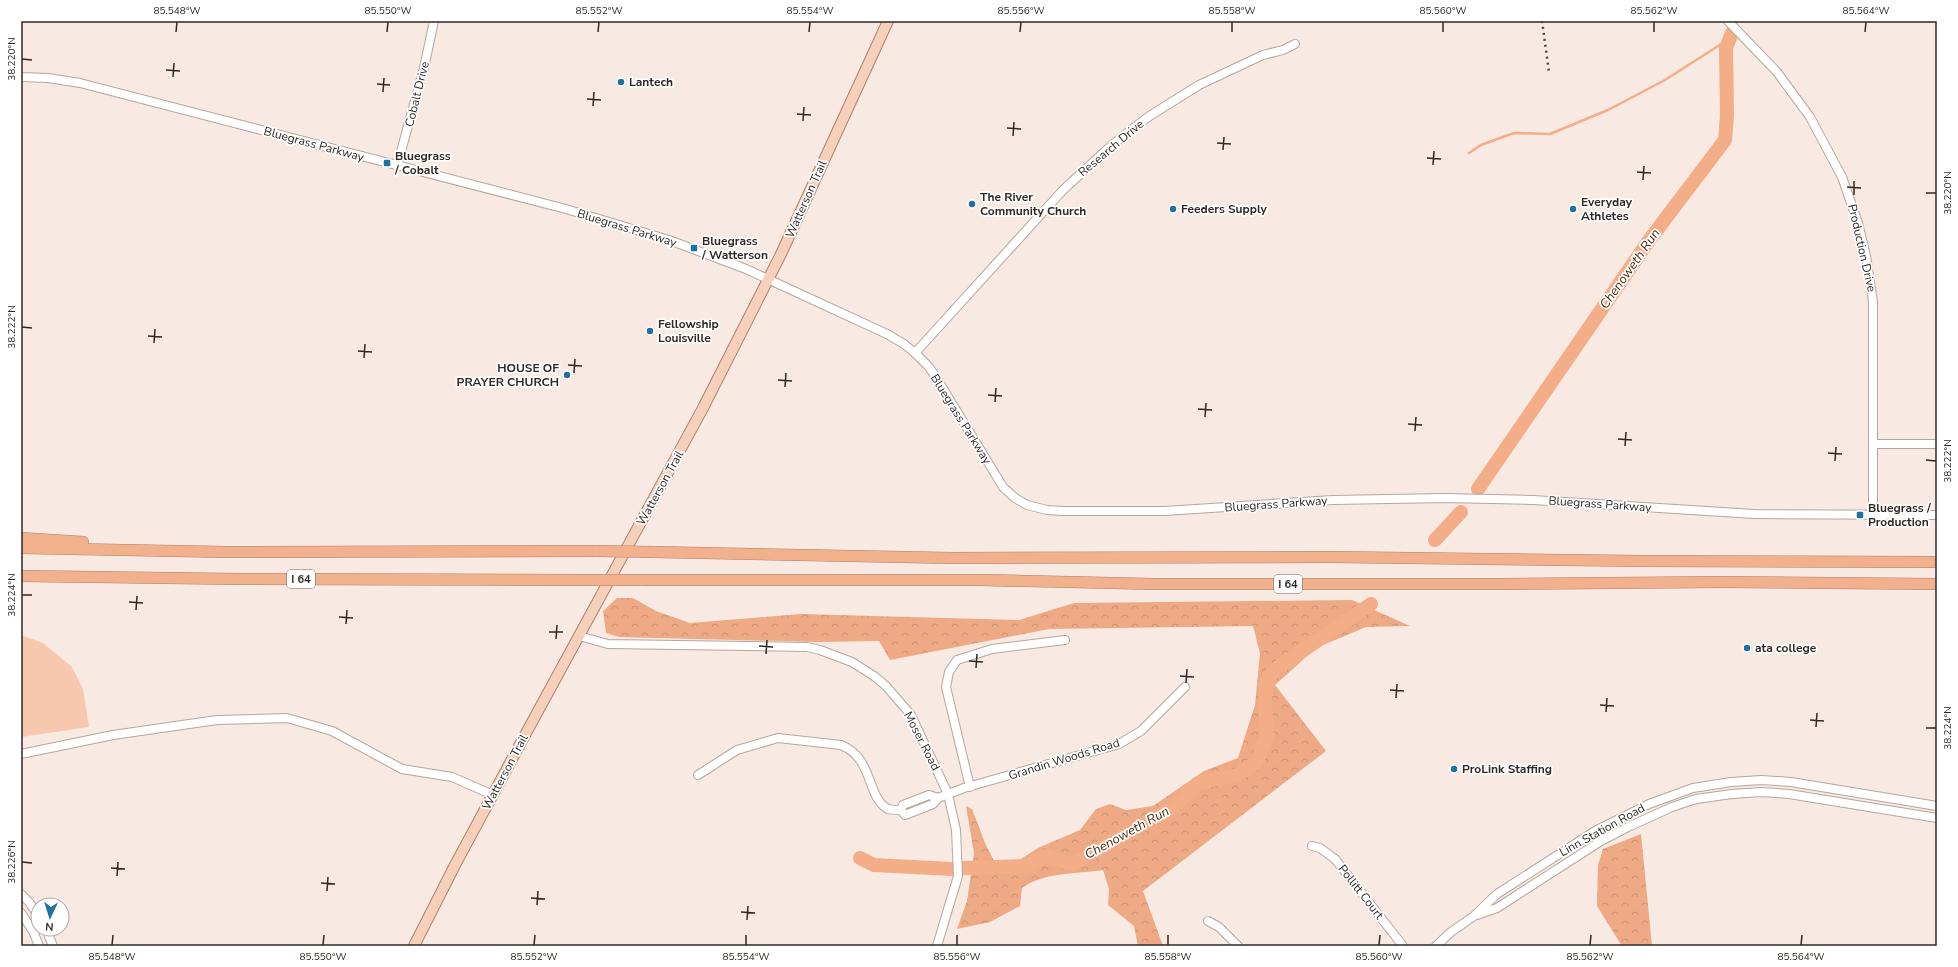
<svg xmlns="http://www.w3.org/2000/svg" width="1958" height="967" viewBox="0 0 1958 967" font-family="'Nunito Sans',sans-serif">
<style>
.forest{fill:url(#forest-crowns)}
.pitch{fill:#f7c8ad}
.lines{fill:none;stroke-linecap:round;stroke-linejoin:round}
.stream{stroke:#f3ae88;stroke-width:2.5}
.river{stroke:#f3ae88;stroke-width:14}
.minor-casing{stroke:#b4a69f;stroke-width:10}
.major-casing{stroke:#ad8169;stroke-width:12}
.highway-casing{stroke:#ad8169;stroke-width:12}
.minor{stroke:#fff;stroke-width:8}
.major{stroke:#f7d0bb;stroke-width:10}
.highway{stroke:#f1b18d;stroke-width:11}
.rail{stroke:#4e4743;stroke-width:2.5;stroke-dasharray:2 4;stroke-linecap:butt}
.highway-bridge-casing{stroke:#ad8169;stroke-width:12;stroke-linecap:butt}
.highway-bridge{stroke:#f1b18d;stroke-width:11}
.ticks{fill:none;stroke:#2f2926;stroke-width:1.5}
.poi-dot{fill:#1d72a2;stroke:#fff;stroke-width:1.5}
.labels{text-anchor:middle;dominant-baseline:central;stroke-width:3.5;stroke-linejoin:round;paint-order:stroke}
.shield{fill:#fff;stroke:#6d6967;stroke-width:1}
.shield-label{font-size:11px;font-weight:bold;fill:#2f2926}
.poi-label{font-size:12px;font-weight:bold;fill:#2f2926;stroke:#fff;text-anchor:start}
.street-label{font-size:12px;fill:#2f2926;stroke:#fff}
.water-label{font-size:13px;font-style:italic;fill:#512609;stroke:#fff}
.neatline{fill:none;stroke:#2f2926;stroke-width:1.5}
.ticks-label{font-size:10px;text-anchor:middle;fill:#2f2926}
</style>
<defs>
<pattern id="forest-crowns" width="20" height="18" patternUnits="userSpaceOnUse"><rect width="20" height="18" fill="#eeaa84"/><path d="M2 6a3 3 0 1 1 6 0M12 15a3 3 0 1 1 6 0" fill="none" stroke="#cc9272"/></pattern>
</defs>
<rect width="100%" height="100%" fill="#f8e9e2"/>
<g class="forest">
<path d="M617 598H633L656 611 690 623 801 614 1019 620 1074 603 1352 600 1410 626 1366 627 1316 648 1275 685 1326 751 1143 891 1163 946H1138L1134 926 1108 905 1109 889 1103 870C1077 874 1044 872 1022 888L1020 906 990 922 957 929 967 901 974 853 966 806 972 809 985 843 994 861 1016 862 1038 848 1080 830 1096 809 1110 804 1126 810 1153 806 1204 771 1238 758 1255 705 1260 653 1253 626 1049 629 890 660 879 641 819 642 619 637 606 633 603 611Z"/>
<polygon points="1641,834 1652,946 1622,946 1597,906 1598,865 1603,849"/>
</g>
<polygon class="pitch" points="21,635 43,643 72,667 83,689 89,727 21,737"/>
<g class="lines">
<polyline class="stream" points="1469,153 1481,145 1514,133 1550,134 1608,110 1665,80 1729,39"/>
<g class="river">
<polyline points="1478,489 1650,239 1725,140 1727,115 1726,48 1732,33"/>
<polyline points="1435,540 1461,512"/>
<polyline points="860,858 874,865 951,869"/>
<polyline points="965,868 1027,866 1046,856 1072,864 1173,808 1198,783 1237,775 1257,762 1267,735 1265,704 1266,685 1273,671 1371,604"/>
</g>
<g class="minor-casing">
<g id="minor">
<polyline points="1728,21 1777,72 1810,117 1842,177 1858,223 1866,256 1873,302 1873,515"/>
<polyline points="21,77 48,78 80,83 566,209 669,240 746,269 887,334 904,344 915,353 929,367 939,382 1003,487 1015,498 1027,505 1047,510 1063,511 1165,511 1333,500 1445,498 1533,500 1754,514 1937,515"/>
<polyline points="397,166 424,68 434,21"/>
<polyline points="915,353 1063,190 1112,145 1148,117 1199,85 1263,55 1283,50 1295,44"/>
<polyline points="1873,444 1937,444"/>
<polyline points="579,636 608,644 807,647 820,650 852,662 874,676 886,686 911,715 948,794 956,830 958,876 937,946"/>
<polyline points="21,754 113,735 217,720 287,718 332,731 402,769 452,777 493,795"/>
<path d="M698 775 737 750 778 738 841 745C874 758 866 797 888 809 892 810 897 810 901 810L905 815 933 804 938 798 964 788 1119 744 1141 731 1185 687"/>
<polyline points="970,787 946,687 949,672 957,660 992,649 1065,640"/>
<polyline points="901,810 903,805 929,795 938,798"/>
<polyline points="1312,846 1320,848 1335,859 1403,946"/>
<polyline points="21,894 29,902 38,915"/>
<polyline points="21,913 33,931 39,946"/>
<polyline points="1477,915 1497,908 1601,841 1628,827 1672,807 1696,799 1732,794 1761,792 1789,794 1937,818"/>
<polyline points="1208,921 1219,927 1238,946"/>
<polyline points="46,929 53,946"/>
<polyline points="1436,946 1451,932 1474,916 1497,894 1595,831 1649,804 1693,788 1731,782 1761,780 1791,782 1937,806"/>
</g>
</g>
<g class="major-casing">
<polyline id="major" points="414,946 455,865 525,735 703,408 781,254 888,21"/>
</g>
<g class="highway-casing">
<g id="highway">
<polyline points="21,538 83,542"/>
<polyline points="21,548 226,552 597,551"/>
<polyline points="654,552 952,558 1330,557 1643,561 1937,562"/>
<polyline points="21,576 240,579 582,580"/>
<polyline points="640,580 980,580 1154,584 1502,584 1723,582 1937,584"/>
</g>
</g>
<use href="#minor" class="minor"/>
<use href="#major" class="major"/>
<use href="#highway" class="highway"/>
<polyline class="rail" points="1542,21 1549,72"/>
<g class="highway-bridge-casing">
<g id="highway-bridge">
<polyline points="597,551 654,552"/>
<polyline points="582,580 640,580"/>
</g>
</g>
<use href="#highway-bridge" class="highway-bridge"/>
</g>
<path class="ticks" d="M176 32 177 22M387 32 388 22M598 32 599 22M809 32 810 22M1020 32 1021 22M1232 32V22M1443 32V22M1654 32V22M1865 32 1866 22M22 59 32 60M166 70 180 71M173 77 174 63M377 84 390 85M383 92 384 78M587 99 601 100M593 106 594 92M797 114 811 115M803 121 804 107M1007 128 1021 129M1013 136 1014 122M1217 143 1231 144M1223 150 1224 137M1427 158 1441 159M1433 165 1434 151M1637 172 1651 173M1643 180 1644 166M1847 187 1861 188M1926 193H1936M1854 195V181M22 327 32 328M148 336 162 337M154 343 155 329M358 351 372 352M364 358 365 344M568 365 582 366M574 373 575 359M778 380 792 381M785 387 786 373M988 395 1002 396M995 402 996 388M1198 409 1212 410M1205 417 1206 403M1408 424 1422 425M1415 431 1416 417M1618 439 1632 440M1625 446 1626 432M1828 453 1842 454M1926 460 1936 461M1835 461 1836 447M22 595H32M129 602 143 603M136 610 137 596M339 617 353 618M346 624 347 610M549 632H563M556 639 557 625M759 646 773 647M766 654 767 640M969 661 983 662M976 668 977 654M1180 676 1194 677M1186 683 1187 669M1390 690 1404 691M1396 698 1397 684M1600 705 1614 706M1606 712 1607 698M1810 720 1824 721M1816 727 1817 713M1926 728H1936M22 862 32 863M111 868 125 869M117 876 118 862M321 883 335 884M327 891 328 877M531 898 545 899M537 905 538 891M741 912 755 913M747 920 748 906M112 945 113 935M323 945 324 935M534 945 535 935M746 945V935M957 945V935M1168 945V935M1379 945 1380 935M1590 945 1591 935M1801 945 1802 935"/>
<g class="poi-dot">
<circle cx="621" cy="82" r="4"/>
<rect x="383" y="159" width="8" height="8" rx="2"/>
<circle cx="972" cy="204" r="4"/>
<circle cx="1173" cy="209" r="4"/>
<circle cx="1573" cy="209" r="4"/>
<rect x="690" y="244" width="8" height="8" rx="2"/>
<circle cx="650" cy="331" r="4"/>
<circle cx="567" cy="375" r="4"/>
<rect x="1856" y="511" width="8" height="8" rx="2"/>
<circle cx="1747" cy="648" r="4"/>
<circle cx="1454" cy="769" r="4"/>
</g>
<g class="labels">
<g class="shield">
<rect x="287" y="570" width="28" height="18" rx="3"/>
<rect x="1274" y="575" width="28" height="18" rx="3"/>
</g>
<g class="shield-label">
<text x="301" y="579">I 64</text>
<text x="1288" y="584">I 64</text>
</g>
<g class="poi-label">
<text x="629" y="82">Lantech</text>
<text x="395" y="156">Bluegrass<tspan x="395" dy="14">/ Cobalt</tspan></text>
<text x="980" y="197">The River<tspan x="980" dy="14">Community Church</tspan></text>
<text x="1581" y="202">Everyday<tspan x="1581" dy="14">Athletes</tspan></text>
<text x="1181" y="209">Feeders Supply</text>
<text x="702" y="241">Bluegrass<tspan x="702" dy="14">/ Watterson</tspan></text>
<text x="658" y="324">Fellowship<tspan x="658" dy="14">Louisville</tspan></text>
<text x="559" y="368" text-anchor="end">HOUSE OF<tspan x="559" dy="14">PRAYER CHURCH</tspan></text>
<text x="1868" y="508">Bluegrass /<tspan x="1868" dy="14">Production</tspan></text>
<text x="1755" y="648">ata college</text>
<text x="1462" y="769">ProLink Staffing</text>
</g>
<g class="street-label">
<text transform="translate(417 94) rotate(-76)">Cobalt Drive</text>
<text transform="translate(314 144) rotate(15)">Bluegrass Parkway</text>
<text transform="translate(1111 148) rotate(-40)">Research Drive</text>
<text transform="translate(806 199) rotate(-66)">Watterson Trail</text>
<text transform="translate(627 228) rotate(17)">Bluegrass Parkway</text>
<text transform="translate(1862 248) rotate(77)">Production Drive</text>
<text transform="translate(961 419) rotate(58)">Bluegrass Parkway</text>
<text transform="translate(660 488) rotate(-61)">Watterson Trail</text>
<text transform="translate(1276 504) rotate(-4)">Bluegrass Parkway</text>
<text transform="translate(1600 504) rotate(4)">Bluegrass Parkway</text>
<text transform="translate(922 741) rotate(63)">Moser Road</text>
<text transform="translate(1064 759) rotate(-17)">Grandin Woods Road</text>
<text transform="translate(505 772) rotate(-62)">Watterson Trail</text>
<text transform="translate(1602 830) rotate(-29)">Linn Station Road</text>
<text transform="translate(1361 892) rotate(52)">Pollitt Court</text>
</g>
<g class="water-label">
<text transform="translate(1630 269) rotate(-55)">Chenoweth Run</text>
<text transform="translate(1127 833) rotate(-29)">Chenoweth Run</text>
</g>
</g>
<rect width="1958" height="967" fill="none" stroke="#ffffff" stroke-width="44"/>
<g transform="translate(50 917) rotate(184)"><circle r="19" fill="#ffffff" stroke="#aca9a8"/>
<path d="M0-3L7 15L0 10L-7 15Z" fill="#1d72a2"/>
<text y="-6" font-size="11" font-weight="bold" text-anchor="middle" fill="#2f2926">N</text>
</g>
<rect x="22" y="22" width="1914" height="923" class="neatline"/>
<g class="ticks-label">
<text x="177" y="14">85.548°W</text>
<text x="388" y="14">85.550°W</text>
<text x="599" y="14">85.552°W</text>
<text x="810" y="14">85.554°W</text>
<text x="1021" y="14">85.556°W</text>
<text x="1232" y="14">85.558°W</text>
<text x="1443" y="14">85.560°W</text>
<text x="1654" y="14">85.562°W</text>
<text x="1866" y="14">85.564°W</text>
<text transform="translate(11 59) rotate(-90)" y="4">38.220°N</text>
<text transform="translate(1947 193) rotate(-90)" y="4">38.220°N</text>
<text transform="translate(11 327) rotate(-90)" y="4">38.222°N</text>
<text transform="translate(1947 461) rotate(-90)" y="4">38.222°N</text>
<text transform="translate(11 595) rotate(-90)" y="4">38.224°N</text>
<text transform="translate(1947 728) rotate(-90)" y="4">38.224°N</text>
<text transform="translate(11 862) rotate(-90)" y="4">38.226°N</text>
<text x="112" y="960">85.548°W</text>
<text x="323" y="960">85.550°W</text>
<text x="534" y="960">85.552°W</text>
<text x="746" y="960">85.554°W</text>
<text x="957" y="960">85.556°W</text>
<text x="1168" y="960">85.558°W</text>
<text x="1379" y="960">85.560°W</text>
<text x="1590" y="960">85.562°W</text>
<text x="1801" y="960">85.564°W</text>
</g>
</svg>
